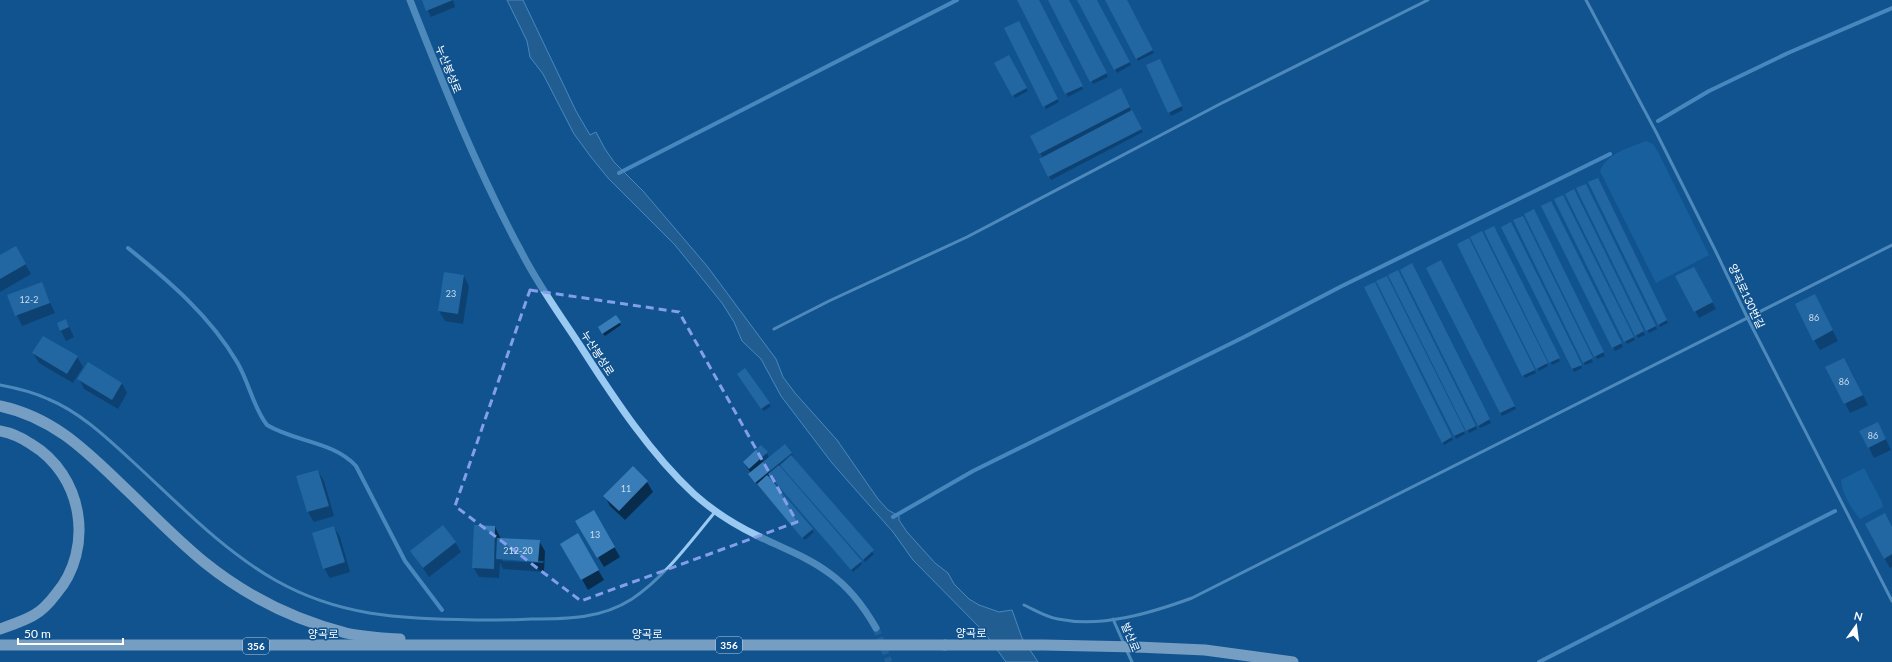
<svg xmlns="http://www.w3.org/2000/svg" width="1892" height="662" viewBox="0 0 1892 662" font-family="Lato,'Noto Sans KR',sans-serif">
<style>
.green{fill:#226dae}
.water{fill:#396995;stroke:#8bc6f6}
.shadow{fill:#0007;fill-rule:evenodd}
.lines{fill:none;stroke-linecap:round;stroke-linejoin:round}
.stream{stroke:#8bc6f6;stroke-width:4}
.building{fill:#397db8}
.tertiary-tunnel{stroke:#346da0;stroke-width:7;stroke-dasharray:7 3.5;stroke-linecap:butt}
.service{stroke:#9acaf2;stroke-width:3}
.tertiary{stroke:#9acaf2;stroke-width:7}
.trunk{stroke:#f2f8ff;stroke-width:11}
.trunk-bridge{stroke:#f2f8ff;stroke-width:11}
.marked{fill:none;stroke:#839eea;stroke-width:3;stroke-dasharray:8 5;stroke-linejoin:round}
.labels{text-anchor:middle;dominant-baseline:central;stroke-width:3;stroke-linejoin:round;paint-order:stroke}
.number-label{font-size:9px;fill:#cedeed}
.shield{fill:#10538f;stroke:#b7cbdd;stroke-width:1}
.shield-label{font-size:10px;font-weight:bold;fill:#fff}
.street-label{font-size:11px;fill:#fff;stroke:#10538f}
</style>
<rect width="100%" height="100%" fill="#10538f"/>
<g class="green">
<path d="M1646 141 1653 144 1658 152 1709 255 1656 283 1600 171C1607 153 1629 148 1646 141Z"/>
<path d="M1864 468 1882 502 1883 507 1860 519C1851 508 1842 494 1841 480Z"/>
</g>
<polygon class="water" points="507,0 523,0 576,111 590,135 596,132 605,149 614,162 643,191 707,266 776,359 783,377 795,393 837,440 878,499 888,510 899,516 899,520 907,532 935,563 948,573 954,584 969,599 979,605 999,612 1012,610 1022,638 1038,662 1006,662 984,632 913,560 893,532 832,463 781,396 761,359 742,341 734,322 722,303 675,245 608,178 591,157 574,134 543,74 530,57 527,41"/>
<g class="shadow">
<polygon points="423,0 453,0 455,7 431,17"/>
<polygon points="1018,0 1038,0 1083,89 1068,97"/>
<polygon points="1049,0 1068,0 1108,77 1093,84"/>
<polygon points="1078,0 1097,0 1131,65 1117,73"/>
<polygon points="1107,0 1126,0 1154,53 1138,61"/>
<polygon points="1018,22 1059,102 1046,109 1005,29"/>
<polygon points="1008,56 1028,91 1015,98 996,63"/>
<polygon points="1161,63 1183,110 1171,116 1148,66"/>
<polygon points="1120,90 1143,132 1051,180 1040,159 1043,158 1031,136"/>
<polygon points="1599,182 1668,323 1660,327 1659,324"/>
<polygon points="1587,188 1657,329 1649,333 1647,330"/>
<polygon points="1575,193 1645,335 1638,338 1636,335"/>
<polygon points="1565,199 1635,340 1627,344 1625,341"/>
<polygon points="1551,203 1623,347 1615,351 1543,207"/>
<polygon points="1535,214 1605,356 1597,359 1526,215"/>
<polygon points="1524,220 1593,362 1585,365 1584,363"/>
<polygon points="1512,226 1582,368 1574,372 1502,227"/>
<polygon points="1496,230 1560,361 1552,365 1485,231"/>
<polygon points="1481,233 1548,366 1539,371 1472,237"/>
<polygon points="1469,239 1536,373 1525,378 1458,244"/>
<polygon points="15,247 31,274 0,292 0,256"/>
<polygon points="1441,261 1516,409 1502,416 1427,268"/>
<polygon points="1412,265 1491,423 1480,428 1401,270"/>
<polygon points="1398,272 1477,429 1469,433 1390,276"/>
<polygon points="1697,274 1716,309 1699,318 1677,277"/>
<polygon points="464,276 469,286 463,324 445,321 439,311"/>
<polygon points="1386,277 1465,434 1456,439 1377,281"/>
<polygon points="41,283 55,313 22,326 8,295"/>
<polygon points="1374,283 1453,440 1444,445 1365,288"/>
<polygon points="1820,305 1838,341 1820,350 1814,340"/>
<polygon points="616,316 621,325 605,336 599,328"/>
<polygon points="66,320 74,337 66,341 61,331"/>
<polygon points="33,353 77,357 83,367 73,383 39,363"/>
<polygon points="1850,369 1868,405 1850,413 1845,403"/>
<polygon points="740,377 769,404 771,406 764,411"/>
<polygon points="79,379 122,383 127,393 118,409 84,389"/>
<polygon points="1878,423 1891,450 1874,458 1861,431"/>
<polygon points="767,453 769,458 791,453 793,456 791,457 874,554 865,562 782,465 779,467 862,564 853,572 770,475 767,477 814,532 805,540 751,477 751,473 744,463"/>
<polygon points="318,471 324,481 334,516 314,522 308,512 297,477"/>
<polygon points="647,482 653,492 625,520 610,506 605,496"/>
<polygon points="594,512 620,557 604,567 577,522"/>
<polygon points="334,527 340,537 350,572 330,578 324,568"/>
<path d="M495 527 501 539 539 541 545 551 544 572 503 569 500 563 499 578 479 577 473 567ZM502 559 544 561 543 563 502 561Z"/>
<polygon points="1892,528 1892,567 1890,568 1884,558"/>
<polygon points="578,535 604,580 588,590 562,544"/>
<polygon points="455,542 461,552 429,577 411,551"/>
</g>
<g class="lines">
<g class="stream">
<polyline points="1658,121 1709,91 1788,53 1892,8"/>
<polyline points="619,173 957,0"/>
<path d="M128 248C169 281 210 316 237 362 249 382 253 407 267 425 295 442 333 441 356 466L405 561 442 610"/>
<polyline points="893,517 973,471 1244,337 1340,287 1610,154"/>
<polyline points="1539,662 1835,511"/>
</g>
</g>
<g class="building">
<polygon points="422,0 453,0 426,11"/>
<polygon points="1017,0 1039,0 1083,86 1065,94"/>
<polygon points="1048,0 1069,0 1107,73 1090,82"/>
<polygon points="1077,0 1097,0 1130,62 1114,70"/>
<polygon points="1105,0 1127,0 1153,50 1136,59"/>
<polygon points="1019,21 1058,99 1043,107 1004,28"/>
<polygon points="1009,55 1027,88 1012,96 994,63"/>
<polygon points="1160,59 1182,106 1168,113 1146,65"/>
<polygon points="1121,88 1130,107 1039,154 1030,136"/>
<polygon points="1132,110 1142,129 1048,177 1039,159"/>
<polygon points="1598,178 1667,320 1658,325 1588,182"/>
<polygon points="1586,184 1656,326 1646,331 1576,188"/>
<polygon points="1574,189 1644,331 1635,336 1565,194"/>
<polygon points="1563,195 1634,337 1624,342 1554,199"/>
<polygon points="1551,201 1622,343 1612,348 1541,206"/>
<polygon points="1534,209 1604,352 1594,357 1524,214"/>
<polygon points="1523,216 1593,358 1583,363 1513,220"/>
<polygon points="1511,222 1582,365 1572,369 1501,227"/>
<polygon points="1494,226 1560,358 1549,363 1484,231"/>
<polygon points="1482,231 1548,363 1536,369 1470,237"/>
<polygon points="1469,238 1535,370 1522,376 1457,244"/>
<polygon points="16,246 26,264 0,279 0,255"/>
<polygon points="1441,260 1515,406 1500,413 1426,268"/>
<polygon points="1412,263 1490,419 1478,426 1400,270"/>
<polygon points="1694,267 1713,302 1694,312 1675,276"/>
<polygon points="1398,270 1476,426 1466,431 1388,275"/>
<polygon points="444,272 464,275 458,314 438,311"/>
<polygon points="1387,276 1465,431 1454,436 1376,281"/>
<polygon points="42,282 50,303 15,316 7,295"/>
<polygon points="1375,282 1452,437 1442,443 1364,287"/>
<polygon points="1815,294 1833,330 1813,341 1795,304"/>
<polygon points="616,315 621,322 602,334 598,327"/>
<polygon points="66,319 69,327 60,331 57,323"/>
<polygon points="43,336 78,356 67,374 32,353"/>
<polygon points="1844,358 1863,395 1844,404 1825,367"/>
<polygon points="88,362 122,383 112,400 77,379"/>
<polygon points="745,368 770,403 761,409 737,374"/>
<polygon points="1878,422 1886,439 1868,448 1859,431"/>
<polygon points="785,444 792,453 755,483 748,474"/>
<polygon points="761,445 768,452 749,469 743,462"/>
<polygon points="791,455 874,550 863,560 780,465"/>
<polygon points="779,465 862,561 851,570 768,474"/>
<polygon points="633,466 648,481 619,511 603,496"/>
<polygon points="318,470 329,506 307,512 296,476"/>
<polygon points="767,475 813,529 802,538 757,484"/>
<polygon points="594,510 615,547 597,558 575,521"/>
<polygon points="1885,513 1892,527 1892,554 1884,559 1865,524"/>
<polygon points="443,525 456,542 423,568 410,551"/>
<polygon points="474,525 495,526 494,569 472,568"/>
<polygon points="334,526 345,562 323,569 312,533"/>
<polygon points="578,533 599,570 581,580 560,544"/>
<polygon points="497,538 540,540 538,562 496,559"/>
</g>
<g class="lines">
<polyline class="tertiary-tunnel" points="876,628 889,662"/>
<g class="service">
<polyline points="1586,0 1656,132 1717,254 1747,317 1892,601"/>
<polyline points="774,329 829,301 967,237 1220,104 1428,0"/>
<path d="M0 385C16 388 33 392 48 399 80 412 107 438 131 460 178 503 221 549 275 580 344 619 406 618 481 620 498 620 515 620 531 619 567 619 601 619 632 599 665 577 690 542 715 512"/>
<path d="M1024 605C1035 610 1046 617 1058 619 1102 628 1151 613 1192 598L1892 245"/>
<polyline points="1113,619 1124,644"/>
<polyline points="1126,649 1132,662"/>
</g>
<path class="tertiary" d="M410 0C444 87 478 172 523 255 540 288 563 319 583 350 615 400 650 453 694 494 713 511 735 525 758 536 782 548 808 557 829 573 849 587 864 607 876 628"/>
<g class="trunk">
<path d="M0 406C56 418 89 454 129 492 153 515 177 540 204 562 245 595 295 620 346 633 364 637 383 638 400 639"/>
<path d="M0 431C11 433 22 438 31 444 83 475 95 548 56 594 50 602 43 610 34 615 24 621 11 625 0 629"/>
<polyline points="0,645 945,645"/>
<polyline points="1137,647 1205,650 1293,662"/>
</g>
<polyline class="trunk-bridge" points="945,645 1044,645 1137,647"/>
</g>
<path d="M0 0H1892V662H0ZM530 290 679 312 797 522 581 601 455 506Z" fill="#10538f" fill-opacity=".55" fill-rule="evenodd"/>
<path class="marked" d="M530 290 679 312 797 522 581 601 455 506Z"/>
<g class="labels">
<g class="number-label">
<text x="451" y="293">23</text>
<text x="29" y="299">12-2</text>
<text x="1814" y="317">86</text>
<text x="1844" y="381">86</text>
<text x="1873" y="435">86</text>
<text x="626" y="488">11</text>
<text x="595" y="534">13</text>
<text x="518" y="550">212-20</text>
</g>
<g class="shield">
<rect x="716" y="637" width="26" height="16" rx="3"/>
<rect x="243" y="638" width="26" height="16" rx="3"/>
</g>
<g class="shield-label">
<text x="729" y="645">356</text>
<text x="256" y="646">356</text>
</g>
<g class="street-label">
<text transform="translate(449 69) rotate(68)">누산봉성로</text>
<text transform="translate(1747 296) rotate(65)">양곡로130번길</text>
<text transform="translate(598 353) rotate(57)">누산봉성로</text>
<text x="971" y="632">양곡로</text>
<text x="323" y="633">양곡로</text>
<text x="647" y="633">양곡로</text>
<text transform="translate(1131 637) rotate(67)">발산로</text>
</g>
</g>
<g transform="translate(1856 626) rotate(14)" stroke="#10538f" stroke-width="3" paint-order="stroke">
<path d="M0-3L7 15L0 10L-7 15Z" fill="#ffffff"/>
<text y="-6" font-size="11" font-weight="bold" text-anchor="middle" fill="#ffffff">N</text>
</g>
<path d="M18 638v6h105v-6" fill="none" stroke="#ffffff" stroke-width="2"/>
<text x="24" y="638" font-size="12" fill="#ffffff" stroke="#10538f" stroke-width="3" paint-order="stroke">50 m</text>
</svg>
